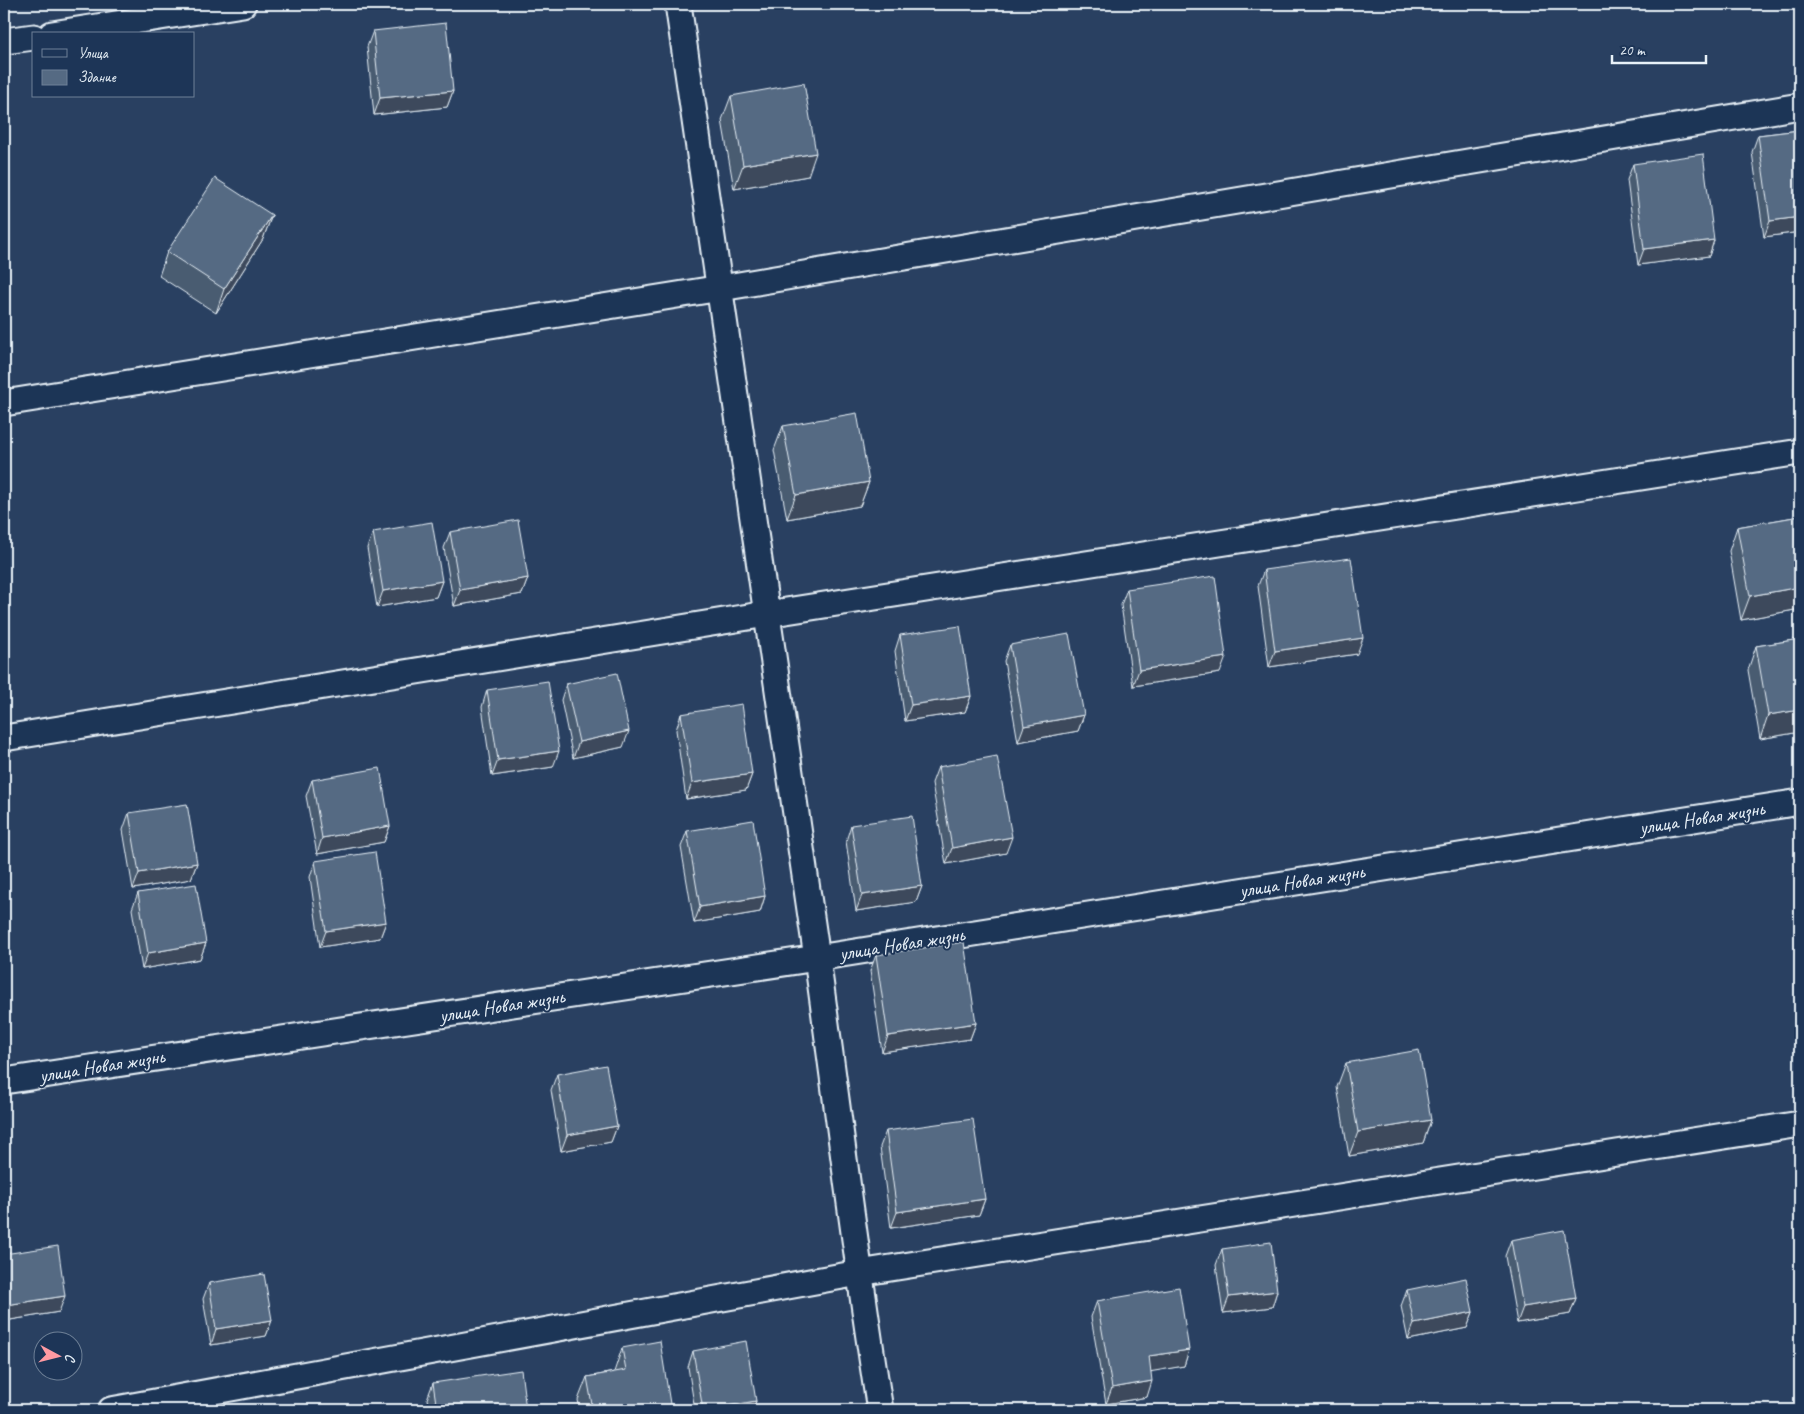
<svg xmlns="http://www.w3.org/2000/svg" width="1804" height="1414" viewBox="0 0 1804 1414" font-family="Caveat,sans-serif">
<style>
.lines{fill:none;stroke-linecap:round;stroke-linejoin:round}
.street-casing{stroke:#e8f1f8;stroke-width:29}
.street{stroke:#1d3557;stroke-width:25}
.wall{fill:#495b71;stroke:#e8f1f8}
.shaded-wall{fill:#3c4a5c;stroke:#e8f1f8}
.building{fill:#556a83;stroke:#e8f1f8}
.labels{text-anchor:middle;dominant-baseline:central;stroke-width:4;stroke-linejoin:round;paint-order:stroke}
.street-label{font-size:20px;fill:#e8f1f8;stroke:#1d3557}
</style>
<rect width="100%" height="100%" fill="#294061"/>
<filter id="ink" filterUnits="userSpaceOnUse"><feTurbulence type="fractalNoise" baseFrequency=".02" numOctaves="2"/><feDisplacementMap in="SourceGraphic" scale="10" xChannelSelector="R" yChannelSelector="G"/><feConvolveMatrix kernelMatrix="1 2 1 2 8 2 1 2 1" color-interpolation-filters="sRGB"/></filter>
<g filter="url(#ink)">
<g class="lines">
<g class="street-casing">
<g id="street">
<path d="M678 4C726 321 773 639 817 958 838 1109 856 1260 880 1410"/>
<polyline points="52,34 243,4"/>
<polyline points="4,41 34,37"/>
<polyline points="4,403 721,288 1800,106"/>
<polyline points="4,738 767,614 1800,452"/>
<polyline points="4,1081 817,958 1800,802"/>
<polyline points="111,1410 859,1273 1800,1124"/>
</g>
</g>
<use href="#street" class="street"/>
</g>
<g class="wall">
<polygon points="373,31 453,91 447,107 374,115 367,47"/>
<polygon points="731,96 808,176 734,189 722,120"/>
<polygon points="1800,130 1800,232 1764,237 1752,152 1758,135"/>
<polygon points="1633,164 1714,240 1709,256 1638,265 1627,180"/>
<polygon points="272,215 263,239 216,313 159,276 167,252"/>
<polygon points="783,426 869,482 860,506 787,519 774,450"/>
<polygon points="1800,516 1800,609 1741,620 1729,551 1737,527"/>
<polygon points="373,532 442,581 436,597 377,607 367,548"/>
<polygon points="450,532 528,578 522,594 454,606 444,548"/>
<polygon points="1264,570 1357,654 1269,667 1258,586"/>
<polygon points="1127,589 1220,673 1133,686 1121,605"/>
<polygon points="900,635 971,696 965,712 905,721 895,651"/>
<polygon points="1800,639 1800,732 1760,739 1748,670 1756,646"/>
<polygon points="1010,645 1084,715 1078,731 1018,742 1004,661"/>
<polygon points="566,684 623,747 573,758 561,700"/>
<polygon points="487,690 553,767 492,776 482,707"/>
<polygon points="681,714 752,774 746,790 686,799 676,730"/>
<polygon points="938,767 1006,853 946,864 932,783"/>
<polygon points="312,780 390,826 384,842 317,854 306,796"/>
<polygon points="129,813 197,863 191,879 133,889 123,830"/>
<polygon points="851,825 922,886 916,902 856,911 846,841"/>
<polygon points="687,831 765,896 760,912 694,923 681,847"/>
<polygon points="315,861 386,922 380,938 320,947 310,877"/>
<polygon points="138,893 206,943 200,959 142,969 132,909"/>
<polygon points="876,955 976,1023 970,1039 882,1052 870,971"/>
<polygon points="1346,1063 1431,1120 1423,1143 1349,1156 1337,1087"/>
<polygon points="557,1074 617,1126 611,1142 561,1151 551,1090"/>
<polygon points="886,1131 985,1199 979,1215 891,1228 880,1147"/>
<polygon points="1511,1240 1576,1298 1570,1314 1517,1323 1505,1256"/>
<polygon points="1222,1249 1277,1291 1272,1307 1223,1313 1216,1265"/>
<polygon points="4,1254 59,1312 4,1321"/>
<polygon points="209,1283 272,1320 266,1336 211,1345 203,1299"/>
<polygon points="1407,1290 1473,1312 1467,1328 1408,1340 1401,1306"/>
<polygon points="1097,1301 1189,1350 1184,1366 1151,1371 1147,1397 1106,1404 1091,1317"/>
<polygon points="622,1348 671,1410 580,1410 578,1400 587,1377 614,1372"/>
<polygon points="693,1351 756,1401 753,1410 695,1410 688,1367"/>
<polygon points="433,1383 526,1410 429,1410 427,1399"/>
</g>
<g class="shaded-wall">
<polygon points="453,91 447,107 374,115 380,98"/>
<polygon points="816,153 808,176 734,189 743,165"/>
<polygon points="272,215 263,239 216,313 224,289"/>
<polygon points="1800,217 1800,232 1764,237 1770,221"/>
<polygon points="1714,240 1709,256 1638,265 1644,249"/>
<polygon points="869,482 860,506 787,519 796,495"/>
<polygon points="528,578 522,594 454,606 460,590"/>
<polygon points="442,581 436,597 377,607 383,591"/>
<polygon points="1800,587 1800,609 1741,620 1750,596"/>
<polygon points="1363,638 1357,654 1269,667 1275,651"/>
<polygon points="1226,657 1220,673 1133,686 1139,670"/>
<polygon points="971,696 965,712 905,721 911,705"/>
<polygon points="1800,710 1800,732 1760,739 1768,715"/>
<polygon points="1084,715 1078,731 1018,742 1024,726"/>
<polygon points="629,731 623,747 573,758 579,742"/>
<polygon points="559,751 553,767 492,776 498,760"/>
<polygon points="752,774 746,790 686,799 692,783"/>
<polygon points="390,826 384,842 317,854 322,838"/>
<polygon points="1012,837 1006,853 946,864 952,848"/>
<polygon points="197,863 191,879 133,889 139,873"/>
<polygon points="922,886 916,902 856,911 862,895"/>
<polygon points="765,896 760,912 694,923 700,907"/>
<polygon points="386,922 380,938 320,947 326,931"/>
<polygon points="206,943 200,959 142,969 148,953"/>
<polygon points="976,1023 970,1039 882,1052 888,1036"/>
<polygon points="1431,1120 1423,1143 1349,1156 1358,1132"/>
<polygon points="617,1126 611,1142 561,1151 567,1135"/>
<polygon points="985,1199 979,1215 891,1228 897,1212"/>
<polygon points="1277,1291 1272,1307 1223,1313 1229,1297"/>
<polygon points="65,1296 59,1312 4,1321 4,1311 6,1305"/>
<polygon points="1576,1298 1570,1314 1517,1323 1523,1307"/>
<polygon points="1473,1312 1467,1328 1408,1340 1414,1324"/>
<polygon points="272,1320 266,1336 211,1345 216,1329"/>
<polygon points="1189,1350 1184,1366 1143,1373 1149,1356"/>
<polygon points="1152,1381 1147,1397 1106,1404 1112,1388"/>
<polygon points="756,1401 753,1410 704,1410"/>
</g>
<g class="building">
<polygon points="446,23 453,91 380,98 373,31"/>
<polygon points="804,83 816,153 743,165 731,96"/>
<polygon points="1800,130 1800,217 1770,221 1758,135"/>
<polygon points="1703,154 1714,240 1644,249 1633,164"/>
<polygon points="215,178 272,215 224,289 167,252"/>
<polygon points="857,413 869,482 796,495 783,426"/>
<polygon points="1800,516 1800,587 1750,596 1737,527"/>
<polygon points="518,520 528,578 460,590 450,532"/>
<polygon points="432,522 442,581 383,591 373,532"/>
<polygon points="1351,558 1363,638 1275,651 1264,570"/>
<polygon points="1215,576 1226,657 1139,670 1127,589"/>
<polygon points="960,626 971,696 911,705 900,635"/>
<polygon points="1069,634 1084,715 1024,726 1010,645"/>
<polygon points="1800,639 1800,710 1768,715 1756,646"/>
<polygon points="617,673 629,731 579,742 566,684"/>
<polygon points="548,681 559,751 498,760 487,690"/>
<polygon points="742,704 752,774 692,783 681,714"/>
<polygon points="997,756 1012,837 952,848 938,767"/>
<polygon points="380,768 390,826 322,838 312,780"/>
<polygon points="187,804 197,863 139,873 129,813"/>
<polygon points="912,816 922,886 862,895 851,825"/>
<polygon points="753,820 765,896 700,907 687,831"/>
<polygon points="375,852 386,922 326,931 315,861"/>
<polygon points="196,884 206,943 148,953 138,893"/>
<polygon points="964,942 976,1023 888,1036 876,955"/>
<polygon points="1419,1050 1431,1120 1358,1132 1346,1063"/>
<polygon points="606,1065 617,1126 567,1135 557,1074"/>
<polygon points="973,1119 985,1199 897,1212 886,1131"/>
<polygon points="1564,1230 1576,1298 1523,1307 1511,1240"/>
<polygon points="1271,1242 1277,1291 1229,1297 1222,1249"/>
<polygon points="58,1246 65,1296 6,1305 4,1291 4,1254"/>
<polygon points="264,1274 272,1320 216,1329 209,1283"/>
<polygon points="1466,1278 1473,1312 1414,1324 1407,1290"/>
<polygon points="1179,1287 1189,1350 1149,1356 1152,1381 1112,1388 1097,1301"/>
<polygon points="660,1341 671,1410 593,1410 587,1377 626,1370 622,1348"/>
<polygon points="746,1341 756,1401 703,1410 693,1351"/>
<polygon points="521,1370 526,1410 437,1410 433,1383"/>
</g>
</g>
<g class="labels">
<g class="street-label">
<text transform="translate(1702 818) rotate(-9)">улица Новая жизнь</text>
<text transform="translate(1302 881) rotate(-9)">улица Новая жизнь</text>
<text transform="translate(902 944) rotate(-9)">улица Новая жизнь</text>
<text transform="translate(502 1006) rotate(-9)">улица Новая жизнь</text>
<text transform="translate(102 1066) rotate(-9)">улица Новая жизнь</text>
</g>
</g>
<rect width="1804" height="1414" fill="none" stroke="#1d3557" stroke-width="20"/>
<rect x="10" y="10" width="1784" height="1394" fill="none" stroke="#e8f1f8" stroke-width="2" filter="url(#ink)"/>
<rect x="32" y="32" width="162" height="65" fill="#1d3557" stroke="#6e8097"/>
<rect x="42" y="49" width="25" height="8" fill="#1d3557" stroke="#6e8097"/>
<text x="78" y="58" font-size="15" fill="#e8f1f8">Улица</text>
<rect x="42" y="70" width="25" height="15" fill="#556a83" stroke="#6e8097"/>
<text x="78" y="82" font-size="15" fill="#e8f1f8">Здание</text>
<g transform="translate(58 1356) rotate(97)"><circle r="24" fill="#1d3557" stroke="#6e8097"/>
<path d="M0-4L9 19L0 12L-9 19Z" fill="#ff9aa2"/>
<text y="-8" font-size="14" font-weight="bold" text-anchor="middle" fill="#e8f1f8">С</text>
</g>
<path d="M1612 55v8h94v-8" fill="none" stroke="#e8f1f8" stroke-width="2.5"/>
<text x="1619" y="55" font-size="15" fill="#e8f1f8" stroke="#1d3557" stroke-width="4" paint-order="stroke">20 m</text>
</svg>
